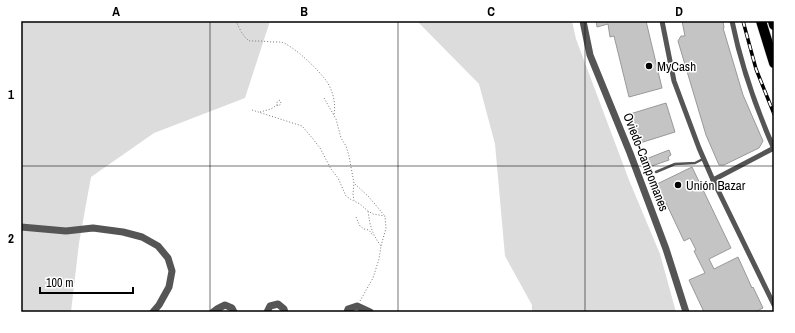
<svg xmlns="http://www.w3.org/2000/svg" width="795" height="333" viewBox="0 0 795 333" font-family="'Archivo Narrow',sans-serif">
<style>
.green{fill:#dcdcdc}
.building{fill:#c4c4c4;stroke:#999}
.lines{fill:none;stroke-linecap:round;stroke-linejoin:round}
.motorway-casing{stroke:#dbdbdb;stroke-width:11}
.path{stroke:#777;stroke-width:1;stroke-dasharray:1 2;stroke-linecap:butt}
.service{stroke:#555;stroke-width:2.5}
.minor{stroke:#555;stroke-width:5}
.tertiary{stroke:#555;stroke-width:7}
.motorway{stroke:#000;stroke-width:10}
.rail-casing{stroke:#000;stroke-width:3.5}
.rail{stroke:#fff;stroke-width:2;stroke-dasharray:6;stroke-linecap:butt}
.grid{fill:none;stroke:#000;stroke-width:1;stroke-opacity:0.55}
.poi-dot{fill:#000;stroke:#fff;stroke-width:1.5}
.labels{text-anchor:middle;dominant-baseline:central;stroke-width:3;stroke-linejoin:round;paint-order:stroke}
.poi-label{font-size:13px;fill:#000;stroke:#fff;text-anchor:start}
.street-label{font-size:13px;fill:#000;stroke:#fff}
.neatline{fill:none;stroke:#000;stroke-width:1.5}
.grid-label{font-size:13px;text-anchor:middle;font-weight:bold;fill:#000}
</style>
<rect width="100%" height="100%" fill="#fff"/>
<g class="green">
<polygon points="21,21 270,21 245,98 154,133 91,177 79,243 71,312 21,312"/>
<polygon points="417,21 572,21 576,39 629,180 660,254 676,312 532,312 532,305 505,256 495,144 479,84"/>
</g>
<g class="building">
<polygon points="596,21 646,21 662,88 629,97 614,36 610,37 608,24 597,27"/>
<polygon points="682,21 723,21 724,28 723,28 743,95 763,141 759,148 724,165 719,165 706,135 678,41 681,36 685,36"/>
<polygon points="666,103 675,132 640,143 630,114"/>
<polygon points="669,150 671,155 668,157 669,160 649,167 646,159"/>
<polygon points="692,167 731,248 709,259 714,269 738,257 752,288 753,287 763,308 755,312 704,312 689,280 705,273 694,251 696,250 690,238 684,241 666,203 665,204 655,185"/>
</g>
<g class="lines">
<g class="motorway-casing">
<g id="motorway">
<polyline points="761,21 774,63"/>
<polyline points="773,21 774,25"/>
</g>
</g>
<g class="path">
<path d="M236 21C239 27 243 38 250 41 257 41 264 41 271 42 274 42 278 42 281 42 293 45 320 71 327 82 333 91 336 104 334 114"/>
<polyline points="324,98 336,119 341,138 346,146 349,156 354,183 353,194 354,201 360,204 368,211 373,214 385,216 386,228 381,246"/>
<polyline points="277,105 279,106 281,103 280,101"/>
<polyline points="252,110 302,126 313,139 320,148 331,169 338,178 346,196 353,201"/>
<polyline points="260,112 271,109 277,105 277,102 280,100"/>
<polyline points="355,184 369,197 384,215"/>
<polyline points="356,217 358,222 360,226 364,229 369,230 373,236"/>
<path d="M360 301 373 278 379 259 381 246C372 234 370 226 368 211"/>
</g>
<polyline class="service" points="656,172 675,164 695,163 703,159"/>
<g class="minor">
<polyline points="662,21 674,81 699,148 713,180 774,305"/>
<path d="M732 21C741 65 756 108 774 149"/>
<polyline points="713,180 774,148"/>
</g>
<g class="tertiary">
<polyline points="583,21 590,55 630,153 666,249 686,312"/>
<polyline points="21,227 66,231 93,228 123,232 142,237 158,246 168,258 172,271 169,287 159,305 153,312"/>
<polyline points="213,312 217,309 225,305 232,308 234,312"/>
<polyline points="267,312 270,306 278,304 284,309 285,312"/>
<polyline points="347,312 348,309 357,306 370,312"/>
</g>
<use href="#motorway" class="motorway"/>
<g class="rail-casing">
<polyline id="rail" points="743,21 756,69 774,114"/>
</g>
<use href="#rail" class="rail"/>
</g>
<path class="grid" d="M210 21V312M398 21V312M585 21V312M21 166H774"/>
<g class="poi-dot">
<circle cx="649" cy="66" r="4"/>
<circle cx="678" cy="185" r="4"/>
</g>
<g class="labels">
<g class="poi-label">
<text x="657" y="66">MyCash</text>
<text x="686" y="185">Unión Bazar</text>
</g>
<g class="street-label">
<text transform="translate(646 162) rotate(69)">Oviedo-Campomanes</text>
</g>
</g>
<rect width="795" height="333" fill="none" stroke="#ffffff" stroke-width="44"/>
<path d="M40 287v6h93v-6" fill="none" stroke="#000000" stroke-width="2"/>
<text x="46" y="287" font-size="12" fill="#000000" stroke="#ffffff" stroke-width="3" paint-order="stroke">100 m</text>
<rect x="22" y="22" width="751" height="289" class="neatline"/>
<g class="grid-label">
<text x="116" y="16">A</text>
<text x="304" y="16">B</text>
<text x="491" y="16">C</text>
<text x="679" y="16">D</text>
<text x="11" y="99">1</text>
<text x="11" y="243">2</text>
</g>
</svg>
